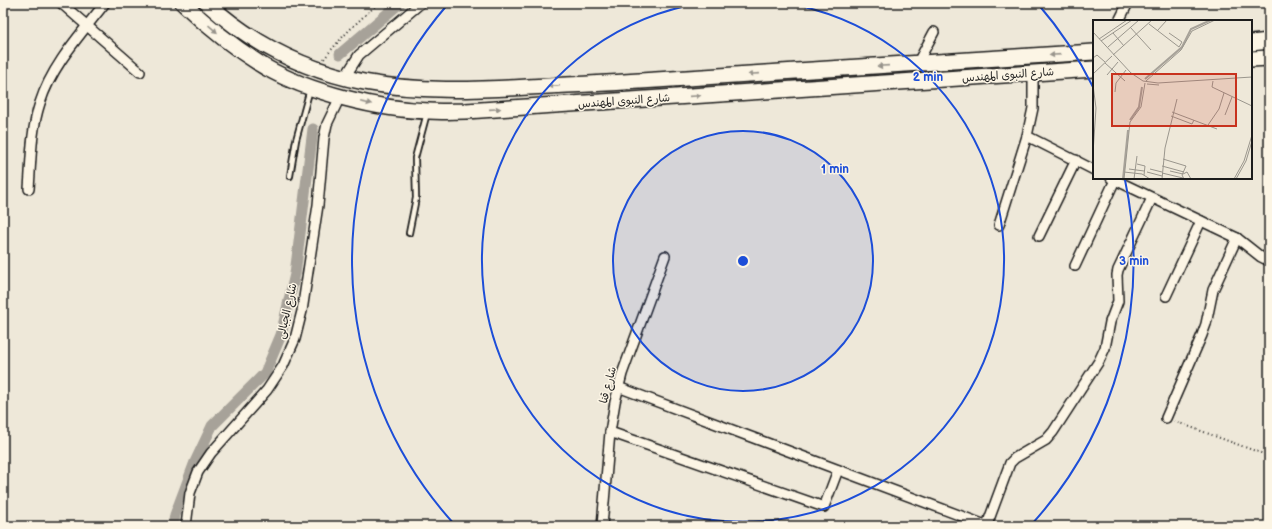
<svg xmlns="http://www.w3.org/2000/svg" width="1272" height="529" viewBox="0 0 1272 529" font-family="'Balsamiq Sans','Playpen Sans Arabic',sans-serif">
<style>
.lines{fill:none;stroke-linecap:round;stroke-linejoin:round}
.canal{stroke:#a7a299;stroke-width:11}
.service-casing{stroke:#1c1c1c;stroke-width:8}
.minor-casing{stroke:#1c1c1c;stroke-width:12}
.primary-casing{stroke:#1c1c1c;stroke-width:18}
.path{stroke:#1c1c1c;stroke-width:2;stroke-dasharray:1 3;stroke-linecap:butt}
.service{stroke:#fcf5e5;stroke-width:4.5}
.minor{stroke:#fcf5e5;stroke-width:9}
.primary{stroke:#fcf5e5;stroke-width:15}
.oneway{fill:#97938b}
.ring{fill:none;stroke:#1d4ed8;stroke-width:2}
.labels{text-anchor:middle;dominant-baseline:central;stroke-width:3;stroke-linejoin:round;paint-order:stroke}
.street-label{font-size:11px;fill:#1c1c1c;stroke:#fcf5e5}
.inset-river{fill:none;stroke:#a7a299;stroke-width:2}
.inset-road{fill:none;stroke:#9a968d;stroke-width:1}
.view{fill:#c8321e;fill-opacity:0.15;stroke:#c8321e;stroke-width:2}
.inset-edge{fill:none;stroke:#1c1c1c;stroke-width:2}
.centre{fill:#1d4ed8;stroke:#fcf5e5;stroke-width:2}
.ring-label{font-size:12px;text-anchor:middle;font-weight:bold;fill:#1d4ed8;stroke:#fcf5e5;stroke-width:3;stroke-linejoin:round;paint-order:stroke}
</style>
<rect width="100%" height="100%" fill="#eee8d9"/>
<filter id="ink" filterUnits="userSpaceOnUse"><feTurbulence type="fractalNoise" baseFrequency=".025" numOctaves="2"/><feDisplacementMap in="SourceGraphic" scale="8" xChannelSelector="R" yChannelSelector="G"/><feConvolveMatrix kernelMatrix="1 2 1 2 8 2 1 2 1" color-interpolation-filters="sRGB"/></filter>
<g filter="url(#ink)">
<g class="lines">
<g class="canal">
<polyline points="340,54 400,3"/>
<polyline points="173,526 175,515 195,462 212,426 265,373 281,335 295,274 313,129"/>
</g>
<g class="service-casing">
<g id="service">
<polyline points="290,176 296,140 310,89"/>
<polyline points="409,233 416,198 415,158 427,113"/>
</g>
</g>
<g class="minor-casing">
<g id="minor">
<polyline points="61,3 140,72"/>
<polyline points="1119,21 1128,3"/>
<polyline points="917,64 934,32"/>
<polyline points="1033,73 1033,108 1027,136 1094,170"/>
<polyline points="345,77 359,55 421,3"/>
<polyline points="1111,178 1237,238 1261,257 1269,261"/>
<path d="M29 189C31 161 31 130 40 103 52 65 81 34 105 3"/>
<polyline points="999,225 1027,136"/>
<polyline points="1039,236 1076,160"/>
<polyline points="1075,266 1115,180"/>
<polyline points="1166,296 1201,221"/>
<polyline points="618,387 988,526"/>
<polyline points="1166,418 1202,335 1206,324 1213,290 1237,238"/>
<polyline points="610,432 824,507 838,470"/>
<polyline points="987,525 1010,463 1015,458 1046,440 1053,432 1099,361 1105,348 1110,322 1118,301 1117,275 1118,270 1152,198"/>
<polyline points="186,526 190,493 198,472 211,453 267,390 283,366 295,339 302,311 318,205 324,138 327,124 340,97"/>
<polyline points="602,526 610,432 615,402 622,374 665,256"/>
</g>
</g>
<g class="primary-casing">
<g id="primary">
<path d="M183 3C208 27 236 49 265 67 308 92 380 110 429 111 441 112 454 111 466 111L1094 69"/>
<path d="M207 3C252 44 304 70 364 82 418 92 474 90 528 87 571 85 613 83 656 80 802 71 948 62 1094 52"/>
<polyline points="1251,43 1269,41"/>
<polyline points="1251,59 1269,58"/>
</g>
</g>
<g class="path">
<path d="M324 59C340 38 359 20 379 3"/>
<polyline points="1174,421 1269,456"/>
</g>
<use href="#service" class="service"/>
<use href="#minor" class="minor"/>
<use href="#primary" class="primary"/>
</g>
<defs><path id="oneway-solid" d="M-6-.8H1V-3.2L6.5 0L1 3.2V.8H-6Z"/></defs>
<g class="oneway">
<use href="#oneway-solid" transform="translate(213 29) rotate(41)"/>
<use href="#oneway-solid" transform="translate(1055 55) rotate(176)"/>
<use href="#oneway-solid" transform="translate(883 66) rotate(176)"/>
<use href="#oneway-solid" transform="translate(754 74) rotate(176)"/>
<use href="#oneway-solid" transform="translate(554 86) rotate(177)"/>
<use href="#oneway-solid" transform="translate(695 96) rotate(-4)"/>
<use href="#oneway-solid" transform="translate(366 103) rotate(12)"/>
<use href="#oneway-solid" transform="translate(495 109) rotate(-4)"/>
</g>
</g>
<circle cx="743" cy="261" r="130" fill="#1d4ed8" fill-opacity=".12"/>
<g class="ring">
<circle cx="743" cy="261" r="130"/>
<path d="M784 3A261 261 0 1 1 702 3"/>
<path d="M455 525A391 391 0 0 1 448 4M1038 4A391 391 0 0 1 1093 87M1125 180A391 391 0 0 1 1031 525"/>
</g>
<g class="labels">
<g class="street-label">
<text transform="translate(1008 75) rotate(-4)">شارع النبوى المهندس</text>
<text transform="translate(624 101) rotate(-4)">شارع النبوى المهندس</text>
<text transform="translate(287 311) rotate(-77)">شارع الجبالى</text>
<text transform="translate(608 385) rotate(-75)">شارع قنا</text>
</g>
</g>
<g transform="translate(1093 20)">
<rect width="159" height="159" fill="#eee8d9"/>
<path class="inset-river" d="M52 59 89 27 98 9 118 0M37 100 46 87 49 67M30 159 35 110"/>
<path class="inset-road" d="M56 4 86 27 89 22 76 13M37 7 58 30M64 11 74 0M0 12 38 53 50 61 65 63 159 57M20 13 31 26M6 19 34 0M8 21 39 0M15 27 46 0M20 35 59 0M0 38 4 35 12 42M12 43 32 61M0 54 19 36M14 55 25 42M53 61 88 30 99 11 122 0M120 61 119 67 159 86M54 64 66 65M0 65 3 88 0 133M22 72 23 63 33 50M79 92 124 109M132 95 139 77M78 96 99 104 101 100M115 105 126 89 131 73M70 139 93 146 89 155 91 159M44 144 52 146 51 155M69 146 91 152M36 149 51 151M57 149 69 152M77 151 90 154 94 152 98 159M31 152 49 154 57 159M54 152 69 156M69 153 90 158M31 159 37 102 48 87 52 63M41 159 44 136M69 159 72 128 84 79M141 159 151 141 159 115M143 159 153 141 159 121"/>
<path class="view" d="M19 54H143V106H19Z"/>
<rect width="159" height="159" class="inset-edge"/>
</g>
<circle cx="743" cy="261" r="6" class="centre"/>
<g class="ring-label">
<text x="928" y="81">2 min</text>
<text x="835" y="173">1 min</text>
<text x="1134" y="265">3 min</text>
</g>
<rect width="1272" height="529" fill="none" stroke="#fcf5e5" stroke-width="16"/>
<rect x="8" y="8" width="1256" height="513" fill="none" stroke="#1c1c1c" stroke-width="1.5" filter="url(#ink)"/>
</svg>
